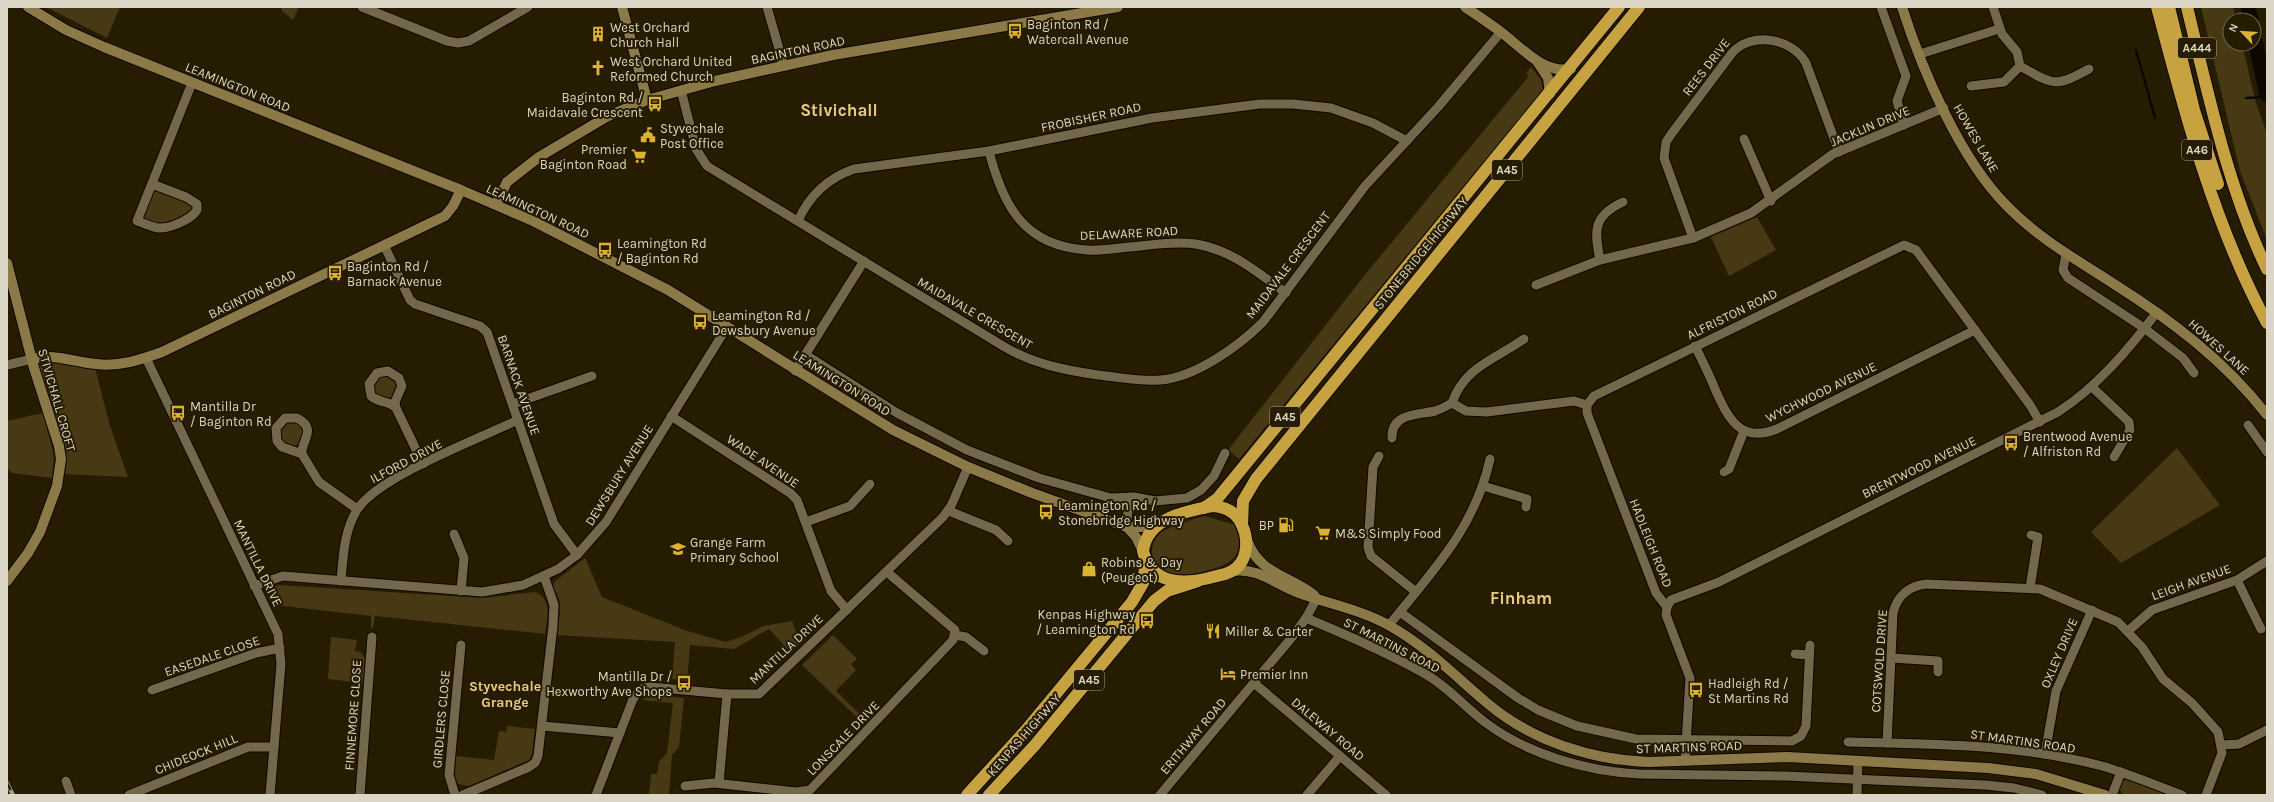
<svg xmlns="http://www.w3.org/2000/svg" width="2274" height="802" viewBox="0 0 2274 802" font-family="Karla,sans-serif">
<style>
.green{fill:#473914}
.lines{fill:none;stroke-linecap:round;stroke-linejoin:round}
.stream{stroke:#0c0801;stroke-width:2.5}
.river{stroke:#0c0801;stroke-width:15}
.street-casing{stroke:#0f0600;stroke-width:11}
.secondary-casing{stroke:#0f0600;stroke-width:12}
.highway-casing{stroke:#0f0600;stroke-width:14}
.street{stroke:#73684b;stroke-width:9}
.secondary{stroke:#8c7948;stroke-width:10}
.highway{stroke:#c6a241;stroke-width:12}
.rail-casing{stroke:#a59e8b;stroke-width:4}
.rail{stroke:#261c02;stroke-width:2.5;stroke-dasharray:8;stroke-linecap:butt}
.labels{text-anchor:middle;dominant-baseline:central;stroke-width:4;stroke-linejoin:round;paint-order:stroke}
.shield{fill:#261c02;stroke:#a59e8b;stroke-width:1}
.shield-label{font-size:12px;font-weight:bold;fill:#dcd6c6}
.poi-label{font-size:13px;fill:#dcd6c6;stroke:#261c02;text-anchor:start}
.street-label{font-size:13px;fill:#dcd6c6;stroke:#261c02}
.neighbourhood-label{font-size:14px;font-weight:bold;fill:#ebcd82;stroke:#261c02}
.district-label{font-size:17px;font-weight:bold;fill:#ebcd82;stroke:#261c02}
</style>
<rect width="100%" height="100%" fill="#261c02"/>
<g class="green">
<polygon points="46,7 120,7 107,38"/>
<polygon points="281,7 299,7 293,20 282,11"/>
<polygon points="2201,7 2233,7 2236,20 2230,20 2230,44 2242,44 2256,103 2267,134 2267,240 2240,171"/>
<polygon points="1531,67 1541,80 1543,90 1239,459 1228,450 1364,276 1528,77 1527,72"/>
<path d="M155 189 191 203 194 208C184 220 155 233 144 217Z"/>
<polygon points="1757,217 1776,250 1729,276 1711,237"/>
<polygon points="38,357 94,364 110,426 128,477 60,474 61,467 36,376"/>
<circle cx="385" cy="387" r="12"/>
<polygon points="43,413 54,456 52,478 12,473 7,468 7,421"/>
<circle cx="291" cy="433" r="13"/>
<polygon points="2177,448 2220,505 2121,563 2091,532"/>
<path d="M1205 516 1235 525C1248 558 1228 566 1201 572 1190 575 1179 578 1168 573 1150 566 1146 544 1162 532 1174 524 1192 520 1205 516Z"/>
<path d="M585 558 602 597 687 631 726 642 746 635 763 626 792 621 800 644 789 651 769 629 734 649 690 645 687 681 672 679 675 642 557 635C558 624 562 610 559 599 557 592 552 590 554 582Z"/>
<path d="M279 585 483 598 535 592C553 599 547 619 545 634L375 616 373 628H371V616L275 605C269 597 266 588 279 585Z"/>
<polygon points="833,635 857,659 851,664 856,670 836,691 867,721 864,724 802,665"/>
<polygon points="331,637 357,640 355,651 361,652 365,659 363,683 328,679"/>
<polygon points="649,695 684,698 679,747 672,755 669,795 649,795 651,774 657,774 659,762 667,753 673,703 642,700"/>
<polygon points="507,726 535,729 532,754 529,760 469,786 458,784 455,776 456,756 494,760 499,731 506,732"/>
<polygon points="2129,778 2172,795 2123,795 2119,788 2121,782"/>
</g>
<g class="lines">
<g class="stream">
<polyline points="2136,50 2155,118"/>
<polyline points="2246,98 2267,97"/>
</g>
<g class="river">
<polyline points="2248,7 2251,20"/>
<polyline points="2254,36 2267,95"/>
</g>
<g class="street-casing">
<g id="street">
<polyline points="362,7 447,41 458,43 469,41 528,7"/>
<polyline points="767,7 784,66"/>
<polyline points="1881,7 1906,76 1897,101 1904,125"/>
<polyline points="1920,54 1999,29"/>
<path d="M2020 66C2054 85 2054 88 2089 69"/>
<polyline points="1971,86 2004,82 2020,66 2017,52 2002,34 1993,7"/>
<path d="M681 90 696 149 707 166 1003 346C1033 364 1064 370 1098 375 1119 377 1140 382 1161 380 1196 377 1239 346 1263 322L1365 186 1438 107 1501 32"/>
<polyline points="1744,139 1771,201"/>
<path d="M989 151C1003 206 1024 246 1087 250 1101 251 1116 248 1130 247 1152 245 1174 241 1196 244 1232 250 1258 273 1286 293"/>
<path d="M152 184 186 197 197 204V210C192 219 170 229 158 228 151 227 144 223 137 221L192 83"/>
<path d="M798 221C809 196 828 178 854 169L989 151 1152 118 1260 104H1293L1331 108 1373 123 1407 141"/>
<path d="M1693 238 1664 158 1666 142 1672 133 1732 53C1751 31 1792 38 1806 63L1839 152"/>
<polyline points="384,245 410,300 415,304 480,326 487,332 554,524 577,555"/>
<polyline points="2066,254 2063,270 2068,278 2144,328 2183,358 2194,373"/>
<path d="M1600 260C1594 230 1593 216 1623 202"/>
<polyline points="1536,285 1600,260 1693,238 1751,213 1833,154 1944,108"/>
<path d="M1524 339C1496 359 1464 367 1452 403L1466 411 1487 412 1574 401 1587 405"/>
<path d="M1695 346C1702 360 1709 374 1715 389 1728 418 1740 444 1777 429L1975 330"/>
<polyline points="806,355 897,413 967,450 1039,478 1111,498 1134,497 1155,501 1187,498 1201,490 1214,476 1225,453"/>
<polyline points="146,358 278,634 281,664 270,795"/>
<polyline points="7,365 32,359"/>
<polyline points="795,371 864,261"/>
<polyline points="2092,387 2129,422 2130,430 2114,457"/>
<polyline points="513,404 592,376"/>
<path d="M396 408 395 402 402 386 399 378 388 371 377 373 369 384 371 396C379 403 390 401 396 408L423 464"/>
<polyline points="671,416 790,493 797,500 831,591 847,610"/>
<polyline points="2248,425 2267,452"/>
<path d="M1392 438C1391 413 1418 415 1435 411 1441 409 1447 406 1452 403"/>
<path d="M302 454C301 440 318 429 297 418H285L276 428 277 441 282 447 302 454 319 482 357 509"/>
<polyline points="1379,456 1373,467 1368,547 1371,556 1416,592"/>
<polyline points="1724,472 1729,469 1744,431"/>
<polyline points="1483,486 1527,499 1526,507"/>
<polyline points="949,511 996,530 1008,541"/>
<polyline points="806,522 850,506 870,484"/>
<polyline points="1126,526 1130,497"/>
<polyline points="454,534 464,558 461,591"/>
<polyline points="2237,580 2261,629"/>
<path d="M341 581C343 557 344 531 357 510 377 477 480 438 518 420"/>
<polyline points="254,586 283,576 482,592 523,585 558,569 577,555 606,522 727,327"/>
<polyline points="2030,588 2038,537 2031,535"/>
<polyline points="1667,607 1656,593 1587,413 1587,405 1594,396 1904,245 1916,250 2030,405 2040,422"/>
<polyline points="1400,612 1518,698 1538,710 1577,726 1636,739 1792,741 1801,736 1806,726 1810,645"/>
<path d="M1306 618C1347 635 1389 653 1427 675 1449 688 1466 708 1486 723 1529 755 1586 771 1639 774L1785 776 1985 785 2014 788 2042 795"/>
<path d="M1389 625C1432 572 1475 528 1490 459"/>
<polyline points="2128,631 2152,610 2237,580 2267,561"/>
<polyline points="955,635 966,637 984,651"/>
<polyline points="1795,654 1809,655"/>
<polyline points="1892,658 1938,661 1938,672"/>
<polyline points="1254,683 1386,795"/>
<polyline points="152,690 256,653 280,648"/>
<polyline points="542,726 620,733"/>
<path d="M1848 742C1933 744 2019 744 2102 766 2129 774 2155 785 2182 795"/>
<path d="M1887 743 1893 613C1897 596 1909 586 1926 584L2040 589 2118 622 2142 647 2163 679 2192 703 2218 732 2222 753 2206 795"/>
<polyline points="2222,745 2239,744 2267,730"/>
<polyline points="2045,754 2056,691 2092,610"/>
<path d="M1685 761 1690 678 1666 615 1667 607 1671 600 1719 582 2058 412C2097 387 2129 349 2157 312"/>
<polyline points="66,781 71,795"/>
<polyline points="719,783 727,694"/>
<polyline points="685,786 714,783 796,792 810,790 953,640 955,630 887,572"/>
<polyline points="129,795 248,747 274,747"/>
<polyline points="360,795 372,637"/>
<polyline points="455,795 449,775 461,645"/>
<polyline points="463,795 529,767 535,763 538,756 553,626 554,605 544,576"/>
<polyline points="596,795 633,699 641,689 650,687 727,694 759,694 943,517 951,506 968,467"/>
<polyline points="1160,795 1293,636 1306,618 1317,598"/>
<polyline points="1307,795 1340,756"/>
<polyline points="1857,795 1858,761"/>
<polyline points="2112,795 2121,772"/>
</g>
</g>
<g class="secondary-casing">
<g id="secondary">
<polyline points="28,7 66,30 104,47 461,190 533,221 668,290 893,430 968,467 1032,493 1127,527 1143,527 1159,523"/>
<polyline points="622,7 647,100"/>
<path d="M1465 7C1477 15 1489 23 1501 32 1521 47 1543 74 1571 69"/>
<path d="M1902 7C1922 70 1960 159 2007 206 2038 238 2077 260 2114 284 2171 320 2225 361 2267 415"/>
<polyline points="1537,61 1548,78 1550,94"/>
<polyline points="496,204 507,182 539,157 608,116 647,100 715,81 833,55 1118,7"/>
<polyline points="7,263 34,368 59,446 61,459 57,486 40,532 28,553 7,581"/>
<path d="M32 359C56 353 72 362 96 364 119 367 140 360 162 352L445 216 453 206 461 190"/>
<polyline points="1127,527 1136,537 1143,551"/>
<path d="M1247 540C1259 574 1288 575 1314 595"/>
<path d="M1232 571C1259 567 1276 585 1299 593 1329 604 1362 610 1390 626 1426 646 1456 677 1487 703 1532 741 1591 760 1649 762L1788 757 1988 768 2036 774 2105 795"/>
</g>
</g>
<g class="highway-casing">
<g id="highway">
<path d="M2157 7C2185 114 2214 225 2267 323"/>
<polyline points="2169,7 2194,110 2218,184"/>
<path d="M2187 7C2208 93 2228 189 2267 269"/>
<path d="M1213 506C1226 507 1237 513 1242 525 1249 540 1248 562 1232 571 1225 575 1216 576 1209 578 1181 585 1151 584 1143 551 1147 518 1186 511 1213 506Z"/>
<polyline points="1204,508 1217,499 1231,482 1619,7"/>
<polyline points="1242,525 1243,501 1256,479 1639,7"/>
<polyline points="967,795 1026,730 1132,602 1143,583 1146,560"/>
<polyline points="989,795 1035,745 1154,601 1167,591 1198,581"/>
</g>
</g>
<use href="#street" class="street"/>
<use href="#secondary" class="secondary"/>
<use href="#highway" class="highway"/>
<g class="rail-casing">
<polyline id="rail" points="7,783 13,795"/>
</g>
<use href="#rail" class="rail"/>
</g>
<defs>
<g id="bus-bare" transform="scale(1.2)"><path d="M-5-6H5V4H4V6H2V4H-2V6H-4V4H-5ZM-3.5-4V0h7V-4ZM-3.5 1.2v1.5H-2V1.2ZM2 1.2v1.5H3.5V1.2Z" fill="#ddb233" stroke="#261c02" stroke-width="2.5" paint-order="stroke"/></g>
<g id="building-bare" transform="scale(1.2)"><path d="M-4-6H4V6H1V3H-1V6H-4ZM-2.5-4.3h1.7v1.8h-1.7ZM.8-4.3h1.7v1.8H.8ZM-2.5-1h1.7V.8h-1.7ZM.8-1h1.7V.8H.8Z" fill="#ddb233" stroke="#261c02" stroke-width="2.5" paint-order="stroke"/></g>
<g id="church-bare" transform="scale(1.2)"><path d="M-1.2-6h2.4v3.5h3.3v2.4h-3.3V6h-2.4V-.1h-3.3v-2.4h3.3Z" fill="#ddb233" stroke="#261c02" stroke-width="2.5" paint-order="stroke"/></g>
<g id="civic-bare" transform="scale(1.2)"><path d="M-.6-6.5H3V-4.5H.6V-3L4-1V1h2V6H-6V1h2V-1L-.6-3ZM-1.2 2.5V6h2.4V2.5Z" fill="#ddb233" stroke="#261c02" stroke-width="2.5" paint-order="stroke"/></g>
<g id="supermarket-bare" transform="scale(1.2)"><path d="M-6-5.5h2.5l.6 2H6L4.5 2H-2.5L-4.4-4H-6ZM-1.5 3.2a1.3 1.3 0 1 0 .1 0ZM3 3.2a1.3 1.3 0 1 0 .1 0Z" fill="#ddb233" stroke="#261c02" stroke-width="2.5" paint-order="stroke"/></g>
<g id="fuel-bare" transform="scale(1.2)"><path d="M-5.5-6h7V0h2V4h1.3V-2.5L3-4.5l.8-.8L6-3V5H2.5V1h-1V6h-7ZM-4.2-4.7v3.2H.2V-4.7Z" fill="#ddb233" stroke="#261c02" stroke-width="2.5" paint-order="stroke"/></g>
<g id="school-bare" transform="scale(1.2)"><path d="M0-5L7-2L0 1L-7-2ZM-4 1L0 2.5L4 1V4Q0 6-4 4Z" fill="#ddb233" stroke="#261c02" stroke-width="2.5" paint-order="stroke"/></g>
<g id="shop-bare" transform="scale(1.2)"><path d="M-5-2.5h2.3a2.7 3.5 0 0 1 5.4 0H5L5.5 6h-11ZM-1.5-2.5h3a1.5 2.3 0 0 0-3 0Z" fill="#ddb233" stroke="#261c02" stroke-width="2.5" paint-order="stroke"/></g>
<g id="restaurant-bare" transform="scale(1.2)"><path d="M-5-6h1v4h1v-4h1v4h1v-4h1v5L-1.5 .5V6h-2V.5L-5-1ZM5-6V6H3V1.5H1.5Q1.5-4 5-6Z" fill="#ddb233" stroke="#261c02" stroke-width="2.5" paint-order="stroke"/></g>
<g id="hotel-bare" transform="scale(1.2)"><path d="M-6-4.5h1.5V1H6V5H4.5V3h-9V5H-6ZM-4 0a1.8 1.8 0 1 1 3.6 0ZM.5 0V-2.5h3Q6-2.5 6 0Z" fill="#ddb233" stroke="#261c02" stroke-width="2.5" paint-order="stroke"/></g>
</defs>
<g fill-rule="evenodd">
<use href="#bus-bare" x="1015" y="31"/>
<use href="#building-bare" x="598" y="34"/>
<use href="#church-bare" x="598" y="68"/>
<use href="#bus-bare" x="655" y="104"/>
<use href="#civic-bare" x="648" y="135"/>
<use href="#supermarket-bare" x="639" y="156"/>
<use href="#bus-bare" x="605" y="250"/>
<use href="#bus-bare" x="335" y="273"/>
<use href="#bus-bare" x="700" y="322"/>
<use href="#bus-bare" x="178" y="413"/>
<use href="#bus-bare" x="2011" y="443"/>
<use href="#bus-bare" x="1046" y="512"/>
<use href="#fuel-bare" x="1286" y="525"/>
<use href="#supermarket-bare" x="1323" y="533"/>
<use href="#school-bare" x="678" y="549"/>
<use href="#shop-bare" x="1089" y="569"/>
<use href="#bus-bare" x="1147" y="621"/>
<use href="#restaurant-bare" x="1213" y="631"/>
<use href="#hotel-bare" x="1228" y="674"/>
<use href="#bus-bare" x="684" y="683"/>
<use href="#bus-bare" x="1696" y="690"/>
</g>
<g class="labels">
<g class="shield">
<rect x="2178" y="38" width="38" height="20" rx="3"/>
<rect x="2182" y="140" width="30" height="20" rx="3"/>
<rect x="1492" y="160" width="30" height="20" rx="3"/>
<rect x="1270" y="407" width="30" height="20" rx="3"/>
<rect x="1074" y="670" width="30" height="20" rx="3"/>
</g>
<g class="shield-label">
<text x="2197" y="48">A444</text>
<text x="2197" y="150">A46</text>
<text x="1507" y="170">A45</text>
<text x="1285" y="417">A45</text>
<text x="1089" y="680">A45</text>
</g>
<g class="poi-label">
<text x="1027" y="24">Baginton Rd /<tspan x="1027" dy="15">Watercall Avenue</tspan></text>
<text x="610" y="27">West Orchard<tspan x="610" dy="15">Church Hall</tspan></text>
<text x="610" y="61">West Orchard United<tspan x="610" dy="15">Reformed Church</tspan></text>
<text x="643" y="97" text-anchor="end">Baginton Rd /<tspan x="643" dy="15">Maidavale Crescent</tspan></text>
<text x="660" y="128">Styvechale<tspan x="660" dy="15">Post Office</tspan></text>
<text x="627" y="149" text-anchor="end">Premier<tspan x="627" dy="15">Baginton Road</tspan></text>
<text x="617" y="243">Leamington Rd<tspan x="617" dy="15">/ Baginton Rd</tspan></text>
<text x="347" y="266">Baginton Rd /<tspan x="347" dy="15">Barnack Avenue</tspan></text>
<text x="712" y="315">Leamington Rd /<tspan x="712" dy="15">Dewsbury Avenue</tspan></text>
<text x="190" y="406">Mantilla Dr<tspan x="190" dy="15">/ Baginton Rd</tspan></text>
<text x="2023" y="436">Brentwood Avenue<tspan x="2023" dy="15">/ Alfriston Rd</tspan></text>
<text x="1058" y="505">Leamington Rd /<tspan x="1058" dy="15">Stonebridge Highway</tspan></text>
<text x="1274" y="525" text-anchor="end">BP</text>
<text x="1335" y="533">M&amp;S Simply Food</text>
<text x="690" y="542">Grange Farm<tspan x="690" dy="15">Primary School</tspan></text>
<text x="1101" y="562">Robins &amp; Day<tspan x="1101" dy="15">(Peugeot)</tspan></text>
<text x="1135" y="614" text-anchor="end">Kenpas Highway<tspan x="1135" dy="15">/ Leamington Rd</tspan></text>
<text x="1225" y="631">Miller &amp; Carter</text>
<text x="1240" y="674">Premier Inn</text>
<text x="672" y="676" text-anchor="end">Mantilla Dr /<tspan x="672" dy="15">Hexworthy Ave Shops</tspan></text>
<text x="1708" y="683">Hadleigh Rd /<tspan x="1708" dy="15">St Martins Rd</tspan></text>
</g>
<g class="street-label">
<text transform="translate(798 50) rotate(-12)">BAGINTON ROAD</text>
<text transform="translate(1706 67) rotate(-52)">REES DRIVE</text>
<text transform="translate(238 87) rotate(22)">LEAMINGTON ROAD</text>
<text transform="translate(1091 117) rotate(-12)">FROBISHER ROAD</text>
<text transform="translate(1870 126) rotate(-23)">JACKLIN DRIVE</text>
<text transform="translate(1976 138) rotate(60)">HOWES LANE</text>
<text transform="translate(538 211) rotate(25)">LEAMINGTON ROAD</text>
<text transform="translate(1129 233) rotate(-3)">DELAWARE ROAD</text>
<text transform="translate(1421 253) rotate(-51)">STONEBRIDGE HIGHWAY</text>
<text transform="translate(1288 265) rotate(-53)">MAIDAVALE CRESCENT</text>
<text transform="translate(252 294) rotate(-26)">BAGINTON ROAD</text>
<text transform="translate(975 313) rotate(30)">MAIDAVALE CRESCENT</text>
<text transform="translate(1732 314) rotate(-26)">ALFRISTON ROAD</text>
<text transform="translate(2219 347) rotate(42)">HOWES LANE</text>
<text transform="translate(842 383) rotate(32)">LEAMINGTON ROAD</text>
<text transform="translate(519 385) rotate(71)">BARNACK AVENUE</text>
<text transform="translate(1821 392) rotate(-26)">WYCHWOOD AVENUE</text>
<text transform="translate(57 400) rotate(74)">STIVICHALL CROFT</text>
<text transform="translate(406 461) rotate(-28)">ILFORD DRIVE</text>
<text transform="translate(763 461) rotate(34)">WADE AVENUE</text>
<text transform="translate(1919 467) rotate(-26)">BRENTWOOD AVENUE</text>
<text transform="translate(619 475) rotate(-58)">DEWSBURY AVENUE</text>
<text transform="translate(1651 543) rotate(68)">HADLEIGH ROAD</text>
<text transform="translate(258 563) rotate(64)">MANTILLA DRIVE</text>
<text transform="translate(2191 582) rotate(-20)">LEIGH AVENUE</text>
<text transform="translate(1392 645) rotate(27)">ST MARTINS ROAD</text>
<text transform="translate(786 649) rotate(-43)">MANTILLA DRIVE</text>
<text transform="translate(2059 653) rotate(-67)">OXLEY DRIVE</text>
<text transform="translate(212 656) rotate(-19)">EASEDALE CLOSE</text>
<text transform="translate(1879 661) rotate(-86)">COTSWOLD DRIVE</text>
<text transform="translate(353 715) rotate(-86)">FINNEMORE CLOSE</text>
<text transform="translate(441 719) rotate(-85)">GIRDLERS CLOSE</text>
<text transform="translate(1328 729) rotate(40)">DALEWAY ROAD</text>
<text transform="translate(1024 735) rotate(-49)">KENPAS HIGHWAY</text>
<text transform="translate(1193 736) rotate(-50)">ERITHWAY ROAD</text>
<text transform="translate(843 738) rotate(-46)">LONSCALE DRIVE</text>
<text transform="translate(2023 741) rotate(8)">ST MARTINS ROAD</text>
<text transform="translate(1689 747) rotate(-2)">ST MARTINS ROAD</text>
<text transform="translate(196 754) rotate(-22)">CHIDEOCK HILL</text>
</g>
<g class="neighbourhood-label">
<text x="505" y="686">Styvechale<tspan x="505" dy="16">Grange</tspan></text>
</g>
<g class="district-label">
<text x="839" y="110">Stivichall</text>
<text x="1521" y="598">Finham</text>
</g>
</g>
<rect width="2274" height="802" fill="none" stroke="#dcd6c6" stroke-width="16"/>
<g transform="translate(2242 32) rotate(295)"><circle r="19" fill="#261c02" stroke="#6f6650"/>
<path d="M0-3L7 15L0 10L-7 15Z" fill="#ddb233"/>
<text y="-6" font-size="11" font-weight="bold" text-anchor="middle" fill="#dcd6c6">N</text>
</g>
</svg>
